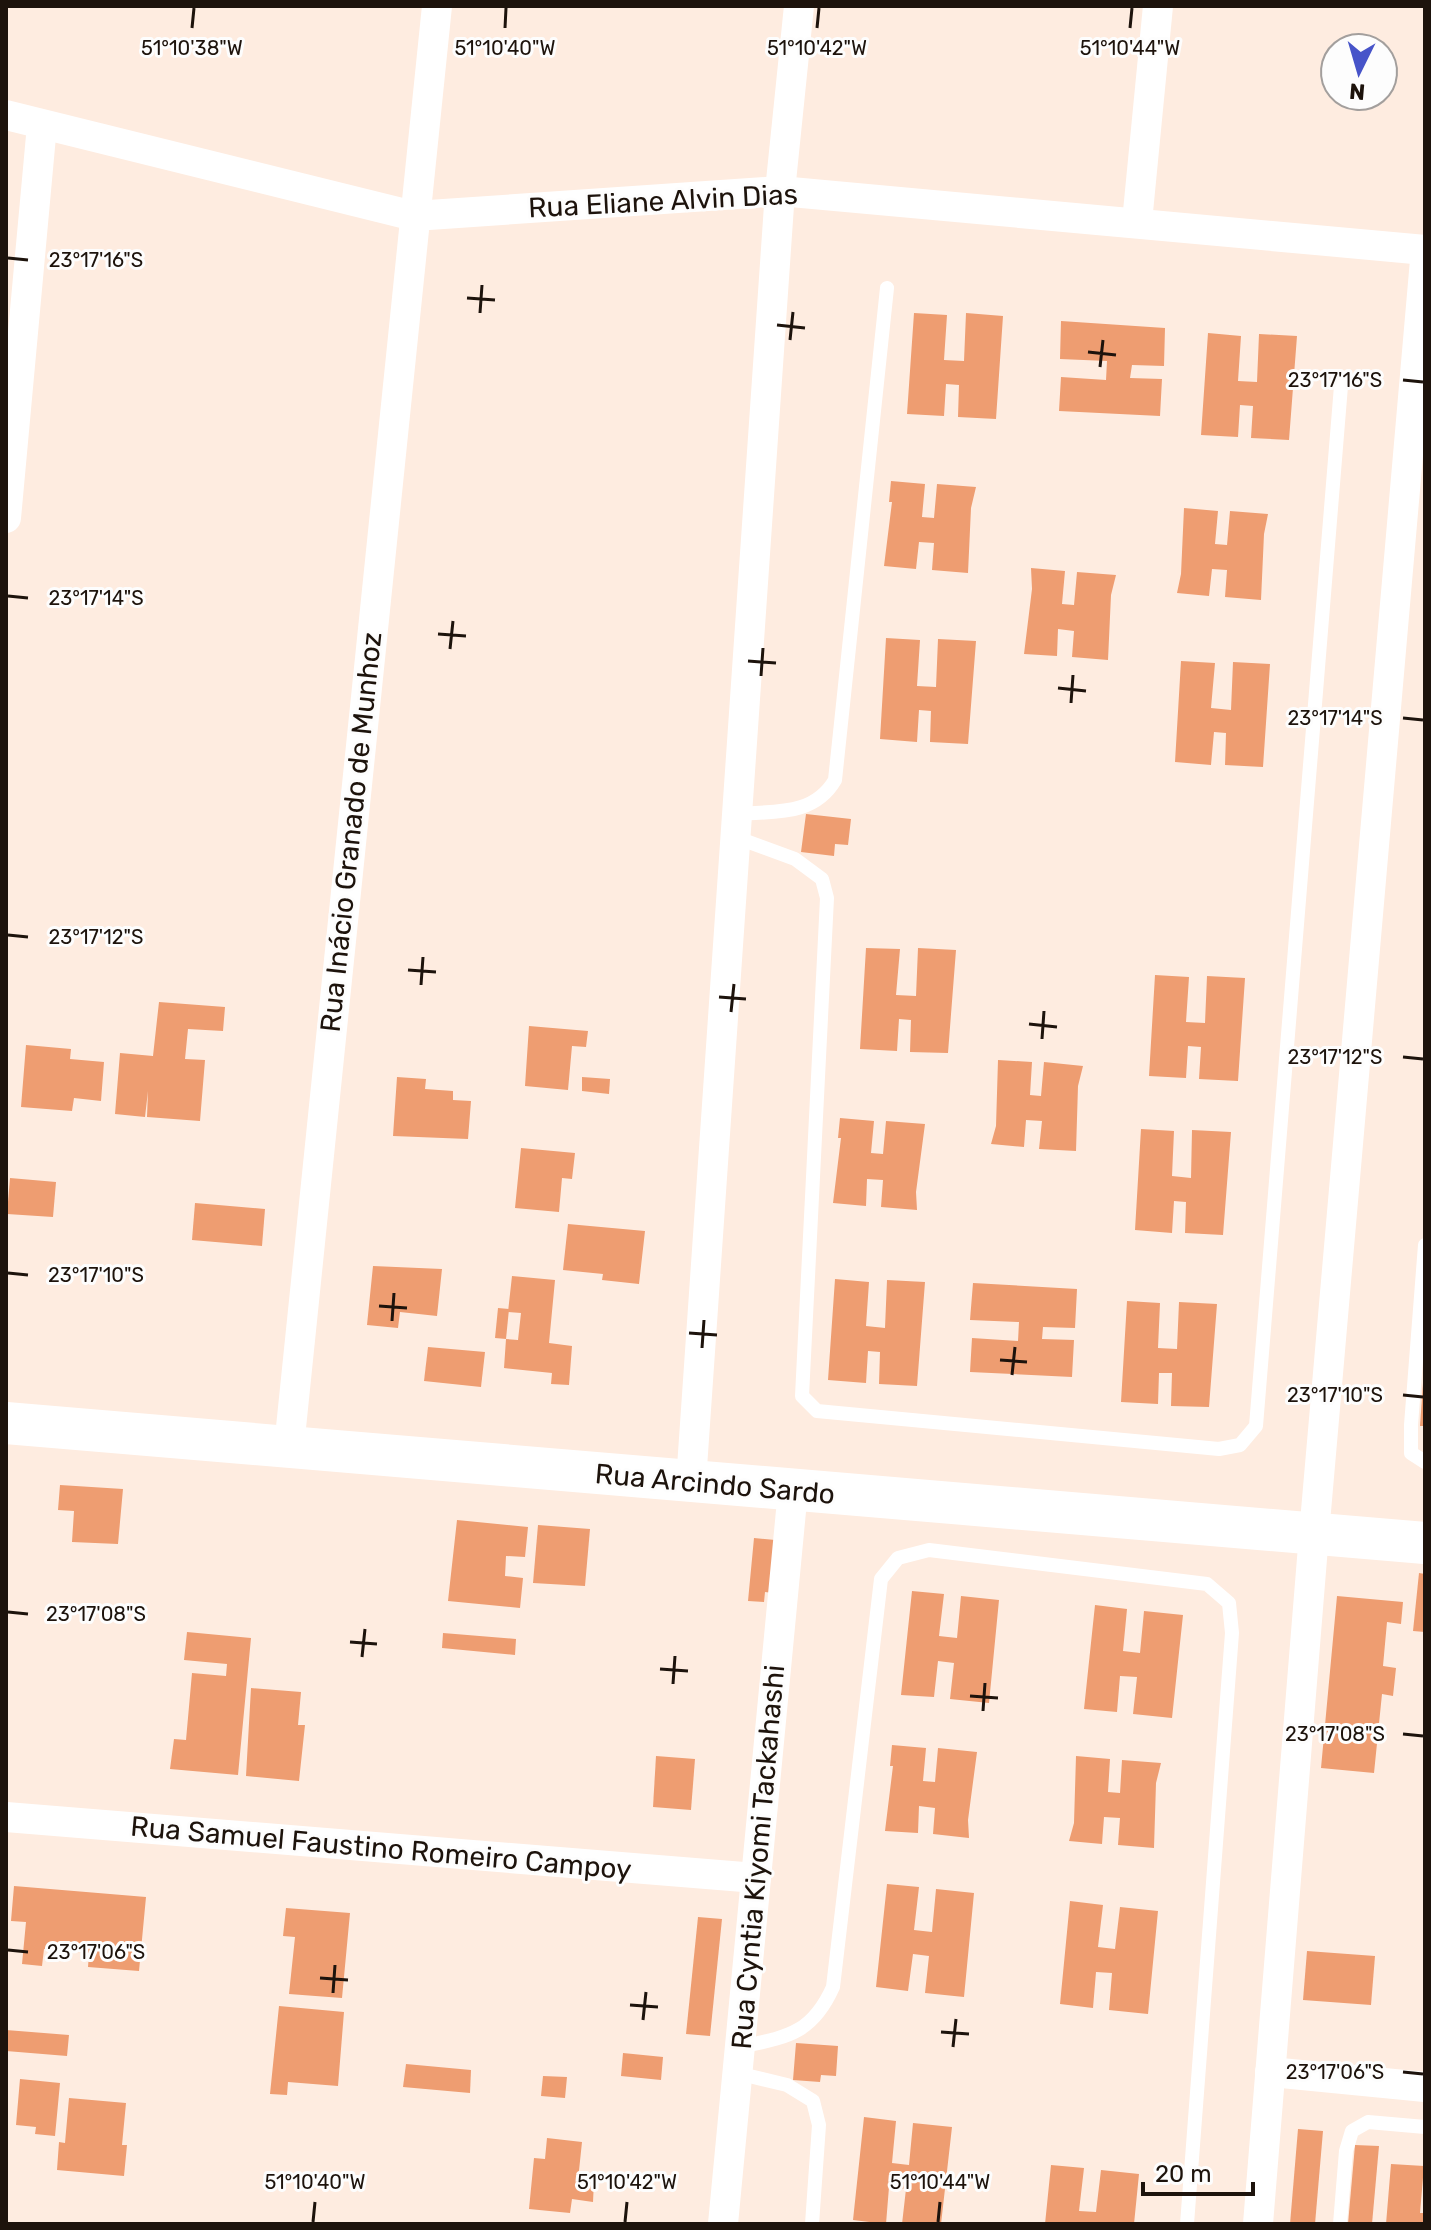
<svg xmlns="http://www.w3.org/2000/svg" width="1431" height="2230" viewBox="0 0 1431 2230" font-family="Rubik,sans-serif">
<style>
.building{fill:#ee9d71}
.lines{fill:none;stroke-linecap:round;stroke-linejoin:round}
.lane{stroke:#fff;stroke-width:14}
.street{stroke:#fff;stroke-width:30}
.secondary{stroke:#fff;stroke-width:42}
.ticks{fill:none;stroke:#1d130c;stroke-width:3}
.labels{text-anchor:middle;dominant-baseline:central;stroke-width:6;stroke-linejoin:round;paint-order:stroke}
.street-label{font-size:28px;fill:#1d130c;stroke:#fdfdfd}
.ticks-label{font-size:20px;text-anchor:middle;fill:#1d130c;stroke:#fdfdfd;stroke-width:6;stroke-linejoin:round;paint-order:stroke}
</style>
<rect width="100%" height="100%" fill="#feece0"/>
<g class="building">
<polygon points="914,313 947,315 944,360 964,361 966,313 1003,316 996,419 958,417 959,385 946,384 944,416 907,414"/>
<polygon points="1061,321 1165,328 1164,366 1132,365 1130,378 1162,379 1160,416 1059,411 1061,377 1106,380 1107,361 1060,359"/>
<polygon points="1208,333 1241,336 1238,381 1257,382 1259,334 1297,336 1289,440 1251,438 1253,406 1240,405 1238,437 1201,435"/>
<polygon points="891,481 925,484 922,517 934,518 937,484 976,487 971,508 968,573 932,570 934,543 919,542 916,569 884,566 892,502 889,502"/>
<polygon points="1184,508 1218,511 1215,544 1227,545 1230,511 1268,514 1264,534 1261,600 1225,597 1227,570 1212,569 1209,596 1177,593 1181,574"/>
<polygon points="1031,568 1065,571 1062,604 1074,605 1077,572 1116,575 1111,595 1108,660 1072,657 1074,631 1058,629 1057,656 1024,654 1032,589"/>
<polygon points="886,638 920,640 917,686 936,687 938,639 976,641 968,744 930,742 931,711 919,710 917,742 880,739"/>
<polygon points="1181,661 1215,663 1211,708 1231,710 1233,662 1270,664 1263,767 1225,765 1226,733 1214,732 1211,765 1175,762"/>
<polygon points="806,814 851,819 848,845 835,844 834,856 801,852"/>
<polygon points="866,948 900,949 896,995 916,996 918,948 956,950 948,1053 910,1052 911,1020 899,1019 897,1051 860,1049"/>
<polygon points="1155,975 1189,977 1186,1022 1205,1023 1207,976 1245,978 1238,1081 1199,1079 1201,1047 1188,1046 1186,1078 1149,1076"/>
<polygon points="159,1002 225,1007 223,1031 188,1029 185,1059 205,1060 200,1121 147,1117 148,1091 145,1117 115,1114 120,1053 153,1056"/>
<polygon points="529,1026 588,1031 586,1047 572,1046 568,1090 525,1086"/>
<polygon points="26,1045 71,1049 70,1059 104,1062 101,1101 74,1098 72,1111 21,1107"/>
<polygon points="998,1060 1032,1062 1030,1095 1041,1096 1044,1062 1083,1066 1078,1086 1076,1151 1039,1149 1042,1121 1026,1120 1024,1147 991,1144 996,1126"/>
<polygon points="397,1077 426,1079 425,1089 453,1091 453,1100 471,1101 468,1139 393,1136"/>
<polygon points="582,1077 610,1079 609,1094 582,1091"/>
<polygon points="840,1118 874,1121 871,1153 883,1154 886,1121 925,1124 916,1192 917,1210 881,1207 883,1180 867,1179 866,1206 833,1203 841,1138 838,1138"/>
<polygon points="1141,1129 1174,1131 1172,1176 1191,1178 1192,1130 1231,1132 1223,1235 1185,1233 1186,1202 1174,1201 1172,1233 1135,1230"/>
<polygon points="521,1148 575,1153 572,1179 562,1178 559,1212 515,1208"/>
<polygon points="10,1178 56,1182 53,1217 7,1214"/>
<polygon points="195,1203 265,1209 262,1246 192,1240"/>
<polygon points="568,1224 645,1231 639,1284 602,1280 603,1274 563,1270"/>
<polygon points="373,1266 442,1269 437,1316 400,1312 398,1328 367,1325"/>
<polygon points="512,1276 555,1280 549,1343 572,1346 569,1385 551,1384 552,1373 504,1368 506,1339 518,1340 521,1313 508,1312"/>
<polygon points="835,1279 869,1282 866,1326 885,1328 887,1280 925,1282 917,1386 879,1384 880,1352 868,1351 866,1383 828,1380"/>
<polygon points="973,1283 1077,1289 1075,1328 1043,1327 1042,1339 1074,1340 1072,1377 970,1372 972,1338 1018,1341 1019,1322 970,1320"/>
<polygon points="1127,1301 1160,1303 1158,1348 1177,1349 1179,1302 1217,1304 1209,1407 1171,1406 1172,1373 1159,1373 1158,1404 1121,1402"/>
<polygon points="498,1308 509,1309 506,1339 495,1338"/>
<polygon points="428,1347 485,1352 481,1387 424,1381"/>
<polygon points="1423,1383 1425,1383 1425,1426 1420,1426"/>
<polygon points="60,1485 123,1489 118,1544 72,1542 74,1511 58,1510"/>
<polygon points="457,1520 528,1527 525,1557 506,1556 505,1576 523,1578 520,1608 448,1601"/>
<polygon points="538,1525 590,1529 585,1586 533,1583"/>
<polygon points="754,1538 786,1541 781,1594 765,1592 764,1602 748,1601"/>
<polygon points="1419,1573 1425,1574 1425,1632 1413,1631"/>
<polygon points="912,1591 944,1594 939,1636 957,1638 961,1596 999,1600 989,1703 950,1699 954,1663 938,1661 934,1697 901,1695"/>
<polygon points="1337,1596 1403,1602 1401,1624 1387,1622 1383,1666 1396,1668 1393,1696 1382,1694 1374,1773 1321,1768"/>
<polygon points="1095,1605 1127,1609 1123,1651 1140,1653 1144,1611 1183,1615 1172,1718 1133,1714 1137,1677 1120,1676 1117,1712 1084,1709"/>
<polygon points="187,1632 251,1638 238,1775 170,1769 174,1739 186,1740 192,1673 226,1676 227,1664 184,1660"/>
<polygon points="443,1633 516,1639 515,1655 442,1648"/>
<polygon points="251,1688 301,1692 298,1725 305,1725 299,1781 246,1776"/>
<polygon points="892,1745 926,1748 923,1781 935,1782 938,1748 977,1752 968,1820 969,1838 933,1834 935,1808 919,1806 918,1833 885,1831 893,1766 890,1766"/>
<polygon points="656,1756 695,1759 691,1810 653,1807"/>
<polygon points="1076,1756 1110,1759 1108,1792 1120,1793 1122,1760 1161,1763 1156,1783 1154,1848 1118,1845 1120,1818 1104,1817 1102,1844 1069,1841 1074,1823"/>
<polygon points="887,1884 919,1887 914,1930 932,1932 936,1889 974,1893 964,1997 925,1993 929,1956 913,1954 908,1991 876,1987"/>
<polygon points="14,1886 146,1897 139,1971 88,1967 89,1953 44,1949 42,1966 22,1964 26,1922 11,1921"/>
<polygon points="1070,1901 1103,1905 1098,1947 1115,1949 1120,1907 1158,1911 1148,2014 1109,2010 1112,1973 1096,1972 1093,2008 1060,2004"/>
<polygon points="286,1908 350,1913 342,1998 289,1994 295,1937 283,1936"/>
<polygon points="698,1917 722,1919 710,2036 686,2034"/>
<polygon points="1307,1951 1375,1956 1371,2005 1303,2000"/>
<polygon points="279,2006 344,2012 338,2086 288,2082 287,2095 270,2094"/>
<polygon points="6,2030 69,2035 67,2056 6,2051"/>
<polygon points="796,2043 838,2046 836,2076 821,2075 820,2082 793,2080"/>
<polygon points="623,2053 663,2057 661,2080 621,2076"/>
<polygon points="406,2064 471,2070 470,2093 403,2087"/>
<polygon points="543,2076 567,2077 565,2098 541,2096"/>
<polygon points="20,2079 60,2083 55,2136 35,2134 36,2127 16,2125"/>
<polygon points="69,2098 126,2103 122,2145 127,2145 124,2176 57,2170 59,2142 65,2143"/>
<polygon points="864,2117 896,2121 892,2163 909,2165 913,2123 952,2127 941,2224 902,2224 906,2189 889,2187 886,2224 853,2220"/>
<polygon points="1298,2129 1323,2131 1315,2224 1290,2224"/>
<polygon points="547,2138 582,2142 578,2180 594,2181 593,2202 572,2199 570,2213 529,2209 534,2158 545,2159"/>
<polygon points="1355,2145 1379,2146 1372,2224 1348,2224"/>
<polygon points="1391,2164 1424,2166 1420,2213 1425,2213 1425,2224 1386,2224"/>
<polygon points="1051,2165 1084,2168 1079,2211 1096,2212 1101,2170 1139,2174 1134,2224 1045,2224"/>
</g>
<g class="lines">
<g class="lane">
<path d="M737 814C775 811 814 816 835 780L887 288"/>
<polyline points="735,837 795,859 822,879 827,898 802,1396 817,1411 1219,1449 1240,1445 1256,1426 1341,386"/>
<polyline points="1425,1245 1411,1425 1411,1453 1425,1462"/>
<path d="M740 2047C787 2037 812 2034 833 1987L881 1579 898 1558 929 1550 1207 1584 1229 1603 1232 1633 1187 2224"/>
<polyline points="737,2073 787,2085 813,2101 819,2125 812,2224"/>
<polyline points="1340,2224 1346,2151 1352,2131 1368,2122 1425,2127"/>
</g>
<g class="street">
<polyline points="6,115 414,216 780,191 1425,250"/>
<polyline points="1137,222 1158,6"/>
<polyline points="6,518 42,125"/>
<polyline points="289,1447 437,6"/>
<polyline points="691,1482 780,191 799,6"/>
<polyline points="6,1817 756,1878"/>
<polyline points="1270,2072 1425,2087"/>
<polyline points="723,2224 793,1490"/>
<polyline points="1258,2224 1314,1534 1425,260"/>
</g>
<polyline class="secondary" points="6,1423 1425,1543"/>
</g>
<path class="ticks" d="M192 28 194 8M505 28 506 8M817 28 819 8M1130 28 1132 8M8 258 28 260M467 298 495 300M480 313 482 285M777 325 805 328M790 340 793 312M1088 352 1116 355M1100 367 1103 340M1403 380 1423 382M8 596 28 598M438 634 466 636M450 649 453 621M748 661 776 663M761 676 763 648M1058 688 1086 691M1071 703 1073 675M1403 718 1423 720M8 935 28 937M408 970 436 972M421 985 423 957M719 997 746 999M731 1012 734 984M1029 1024 1057 1027M1042 1039 1044 1011M1403 1057 1423 1059M8 1273 28 1275M379 1306 407 1308M392 1321 394 1293M689 1333 717 1335M702 1348 704 1320M1000 1360 1027 1362M1012 1375 1015 1347M1403 1395 1423 1397M8 1612 28 1614M350 1642 377 1644M362 1657 365 1629M660 1669 688 1671M673 1684 675 1656M970 1696 998 1698M983 1711 985 1683M1403 1734 1423 1736M8 1950 28 1952M320 1978 348 1980M333 1993 335 1965M630 2005 658 2007M643 2020 646 1992M941 2032 969 2034M953 2047 956 2019M1403 2072 1423 2074M313 2222 315 2202M625 2222 627 2202M938 2222 940 2202"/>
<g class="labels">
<g class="street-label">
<text transform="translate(663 201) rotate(-3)">Rua Eliane Alvin Dias</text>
<text transform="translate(351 832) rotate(-84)">Rua Inácio Granado de Munhoz</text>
<text transform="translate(715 1484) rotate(5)">Rua Arcindo Sardo</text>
<text transform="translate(381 1848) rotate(5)">Rua Samuel Faustino Romeiro Campoy</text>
<text transform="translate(758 1857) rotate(-85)">Rua Cyntia Kiyomi Tackahashi</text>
</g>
</g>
<g class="ticks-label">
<text x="505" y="55">51°10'40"W</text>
<text x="817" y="55">51°10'42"W</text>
<text x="1130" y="55">51°10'44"W</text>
<text x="192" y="55">51°10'38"W</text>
<text x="96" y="267">23°17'16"S</text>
<text x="1335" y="387">23°17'16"S</text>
<text x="96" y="605">23°17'14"S</text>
<text x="1335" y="725">23°17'14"S</text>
<text x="96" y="944">23°17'12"S</text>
<text x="1335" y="1064">23°17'12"S</text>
<text x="96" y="1282">23°17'10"S</text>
<text x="1335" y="1402">23°17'10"S</text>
<text x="96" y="1621">23°17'08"S</text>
<text x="1335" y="1741">23°17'08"S</text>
<text x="96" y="1959">23°17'06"S</text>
<text x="1335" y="2079">23°17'06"S</text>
<text x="315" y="2189">51°10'40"W</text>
<text x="627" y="2189">51°10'42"W</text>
<text x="940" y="2189">51°10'44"W</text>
</g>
<rect width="1431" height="2230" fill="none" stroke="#1d130c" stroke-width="16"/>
<g transform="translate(1359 72) rotate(185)"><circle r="38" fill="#fdfdfd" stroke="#a39f9d" stroke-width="2"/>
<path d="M0-6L14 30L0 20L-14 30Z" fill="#4754c9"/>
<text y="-12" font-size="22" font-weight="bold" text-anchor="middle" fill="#1d130c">N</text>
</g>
<path d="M1143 2182v12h110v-12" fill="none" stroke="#1d130c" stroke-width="4"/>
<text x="1155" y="2182" font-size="24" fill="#1d130c" stroke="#fdfdfd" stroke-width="6" paint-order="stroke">20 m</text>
</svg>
